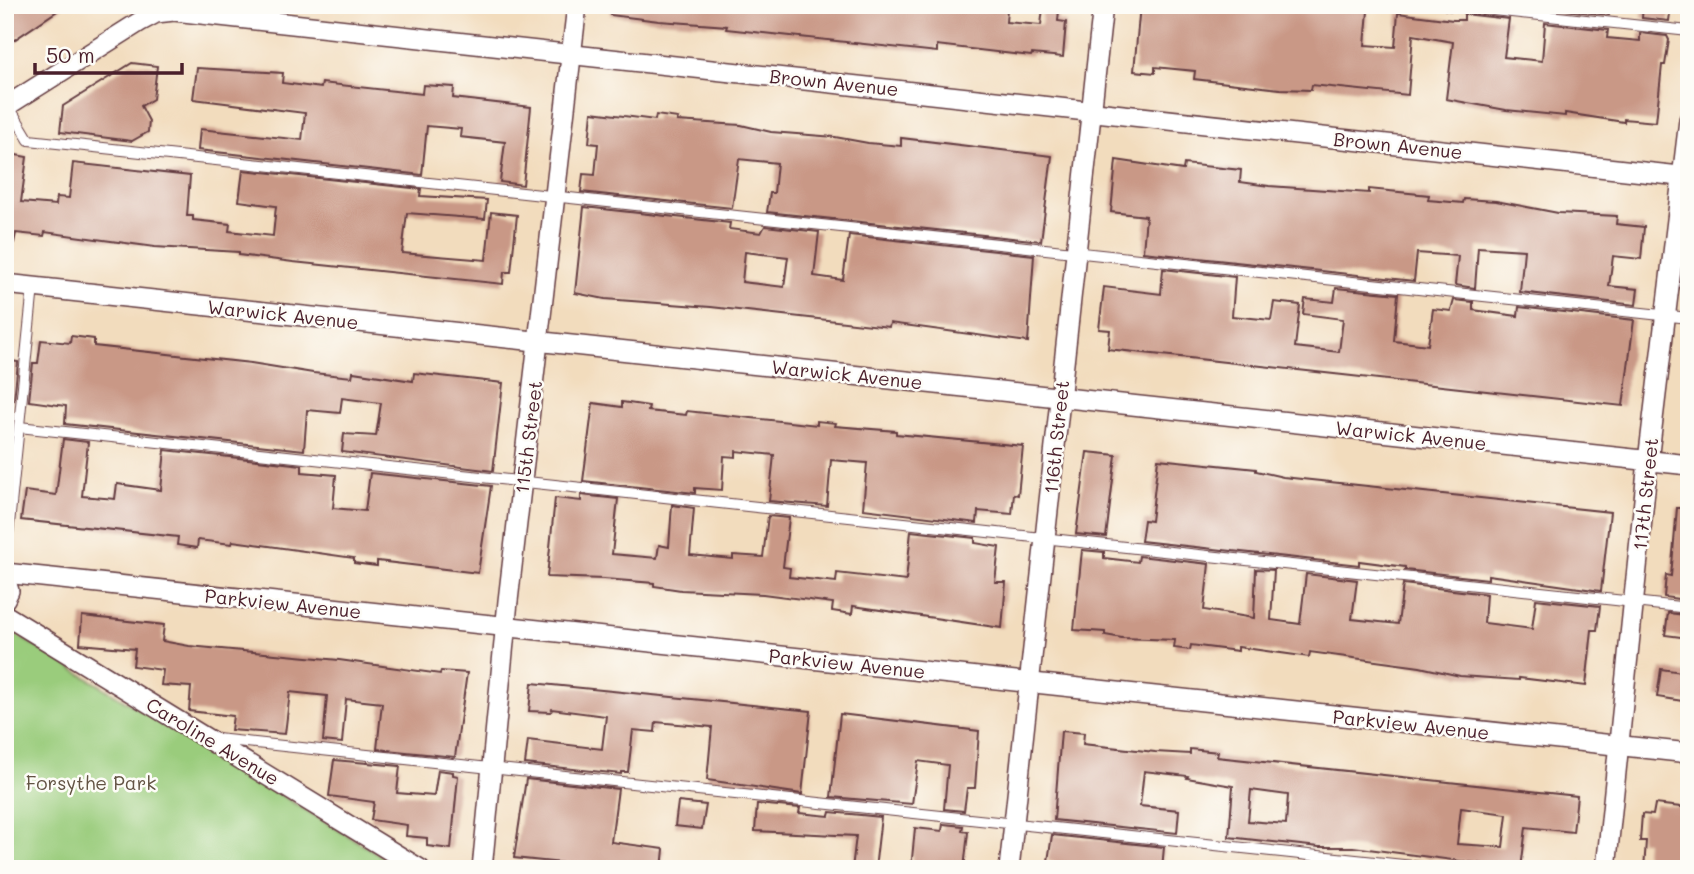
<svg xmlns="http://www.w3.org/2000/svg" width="1694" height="874" viewBox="0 0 1694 874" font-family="Mali,sans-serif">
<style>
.green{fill:#9acc7c;stroke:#727654;stroke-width:2}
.building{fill:#c99886;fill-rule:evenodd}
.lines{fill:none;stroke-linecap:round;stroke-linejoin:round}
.service-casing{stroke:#633b41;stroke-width:12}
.minor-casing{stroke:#633b41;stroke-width:22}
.service{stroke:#fff;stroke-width:10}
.minor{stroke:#fff;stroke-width:19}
.labels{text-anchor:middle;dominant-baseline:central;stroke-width:5;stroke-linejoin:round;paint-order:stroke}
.street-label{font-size:19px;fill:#4a1f2b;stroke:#fdfcf7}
.park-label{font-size:19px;fill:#625343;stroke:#fdfcf7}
</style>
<rect width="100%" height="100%" fill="#fdfcf7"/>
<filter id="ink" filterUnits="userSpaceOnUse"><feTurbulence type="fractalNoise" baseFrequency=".0143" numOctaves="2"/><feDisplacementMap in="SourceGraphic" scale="14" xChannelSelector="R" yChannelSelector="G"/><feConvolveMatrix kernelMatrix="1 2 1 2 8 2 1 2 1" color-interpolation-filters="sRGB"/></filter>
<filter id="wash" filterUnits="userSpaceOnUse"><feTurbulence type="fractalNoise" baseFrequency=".00686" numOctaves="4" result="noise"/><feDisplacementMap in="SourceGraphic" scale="28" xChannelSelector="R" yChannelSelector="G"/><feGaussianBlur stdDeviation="1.57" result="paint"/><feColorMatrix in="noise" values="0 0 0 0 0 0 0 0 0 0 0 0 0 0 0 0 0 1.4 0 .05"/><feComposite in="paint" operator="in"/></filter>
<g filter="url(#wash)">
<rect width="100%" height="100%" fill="#f2dcbd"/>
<polygon class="green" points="5,628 403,869 5,869"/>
<g id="blocks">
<g class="building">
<polygon points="17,5 66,5 5,46 5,13"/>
<polygon points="611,5 967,5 1007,9 1006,22 1041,25 1043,8 1059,10 1058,21 1066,22 1063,57 1032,54 1031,56 937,45 937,52 726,29 727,26 659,21 610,15"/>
<polygon points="1140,5 1319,5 1368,11 1365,45 1395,47 1398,13 1453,20 1464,20 1464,14 1509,19 1504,57 1542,61 1545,23 1608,30 1607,38 1640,41 1640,33 1667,36 1669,40 1665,65 1662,65 1656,122 1624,119 1624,122 1565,113 1565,116 1506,110 1446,99 1453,42 1413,35 1408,95 1312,85 1311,90 1280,89 1194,79 1195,71 1155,67 1155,73 1134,71"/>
<polygon points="1547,5 1610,5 1609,15 1546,8"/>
<polygon points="1643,5 1671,5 1669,21 1642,18"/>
<polygon points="132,63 157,66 153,99 141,106 149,121 148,132 132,141 60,132 63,106"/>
<polygon points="197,68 283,73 282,83 321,88 322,83 422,94 423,85 454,87 453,98 531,107 523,185 500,182 505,142 460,137 461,129 427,126 422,175 198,150 200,129 302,140 305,113 193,99"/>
<polygon points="592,112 655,120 656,115 678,118 677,121 741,125 771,132 835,137 868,143 901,146 901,138 1052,156 1041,241 767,212 770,193 774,193 777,163 739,159 732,208 581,192 583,174 595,175 598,144 589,143"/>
<polygon points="5,153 27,157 21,202 56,205 57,197 69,198 73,163 190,176 187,216 193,216 193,220 230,224 229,231 273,236 276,206 239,201 243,170 421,189 420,196 487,200 485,219 407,213 402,253 486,260 491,212 517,215 511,272 504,272 503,284 293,262 239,255 239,252 155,247 45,232 44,236 16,233 14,243 5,242"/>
<polygon points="1116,160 1183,170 1184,164 1241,170 1240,182 1269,186 1369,193 1369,189 1429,195 1428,200 1463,203 1464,199 1496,201 1558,213 1617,216 1616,224 1644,227 1641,259 1613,256 1609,286 1638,289 1636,305 1520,292 1524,250 1478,247 1475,288 1455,285 1458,256 1417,253 1414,281 1143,252 1146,216 1111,212"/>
<path d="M584 207 730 223 729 229 761 233 765 226 819 232 814 276 843 280 849 235 1034 255 1028 342 890 323 889 327 711 307 605 299 575 293ZM745 252 788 257 784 287 742 282Z"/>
<polygon points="1163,269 1235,277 1232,316 1271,320 1274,302 1300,305 1295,347 1339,352 1343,319 1303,314 1305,299 1334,302 1336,288 1398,294 1394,341 1428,345 1433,309 1451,311 1454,300 1473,302 1473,310 1518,316 1519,307 1634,320 1623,406 1108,349 1110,330 1099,329 1104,287 1161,294"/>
<polygon points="71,336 94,339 94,346 251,363 313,373 352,377 353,372 413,381 414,373 503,383 493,471 342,452 344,434 376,436 381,403 342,398 340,413 307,410 304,450 65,424 66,406 29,401 33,363 38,363 41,340 70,343"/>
<polygon points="5,360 18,362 14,400 5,399"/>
<polygon points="622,402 649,406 648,411 686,415 687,411 817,425 817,421 836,423 835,426 896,431 896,434 1023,446 1018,495 1014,494 1012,514 978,511 977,523 863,509 867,463 831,460 827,506 769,501 774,455 736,451 736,457 724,456 722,490 695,488 695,493 583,481 593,403 622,407"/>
<polygon points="63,439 88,442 82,496 115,499 117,484 161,490 165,450 302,465 302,472 336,475 333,508 365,511 370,473 491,486 478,573 377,561 377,566 354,563 354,558 233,541 232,544 198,540 197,548 177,545 178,537 21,520 25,491 56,495"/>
<polygon points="1087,452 1116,455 1106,537 1076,534"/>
<polygon points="1158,459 1256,469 1256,471 1283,477 1610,512 1601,591 1488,575 1488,579 1405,570 1405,567 1359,561 1359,565 1141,541 1144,520 1151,521"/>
<polygon points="581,495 618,499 612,554 657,558 659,545 669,547 672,505 694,508 690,555 733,559 733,555 763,557 768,516 789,518 783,567 790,568 789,577 836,582 837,573 906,581 911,531 975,538 975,543 999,547 995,582 1006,582 1002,628 853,606 852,614 832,611 833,603 763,594 681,590 654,586 654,583 604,579 547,577 555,498 581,501"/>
<polygon points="1677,508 1689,508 1686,600 1664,597 1666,575 1671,576"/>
<polygon points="1082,550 1104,552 1104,558 1138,562 1139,556 1209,564 1204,610 1254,618 1256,569 1274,570 1271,620 1300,624 1306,574 1357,580 1352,619 1398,624 1403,584 1486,594 1484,623 1532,629 1536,599 1600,606 1597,630 1592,630 1586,686 1519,678 1519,680 1460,676 1420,667 1310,652 1309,657 1238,647 1238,651 1191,645 1190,650 1174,648 1175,640 1122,638 1105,635 1105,632 1074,630"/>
<polygon points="1668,613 1685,615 1685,619 1689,619 1689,638 1665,635"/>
<polygon points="82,616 164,625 162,641 189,646 339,660 440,674 441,671 467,673 455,757 377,749 382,703 346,699 342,743 323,741 327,696 290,692 285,734 231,730 233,716 189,711 191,687 161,685 163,670 133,666 135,649 80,644"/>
<polygon points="1661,669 1689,673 1689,702 1657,697"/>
<polygon points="532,683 811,711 802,794 707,780 712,727 656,722 655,732 633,730 628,772 621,772 621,774 525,764 528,740 602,749 606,716 552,709 551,712 529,711"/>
<polygon points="840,714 979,731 975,788 967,788 964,811 944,809 948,765 918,761 912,804 831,797"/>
<path d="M1061 731 1084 733 1083 744 1155 752 1190 754V749L1218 752 1217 757 1577 796 1573 832 1526 827 1521 869 1353 847H1319L1229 837 1233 786 1187 778 1188 776 1144 771 1140 806 1179 810 1177 833 1054 820ZM1251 790 1288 795 1286 824 1248 821ZM1461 808 1507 814 1503 847 1457 844Z"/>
<polygon points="334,760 400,766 397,793 434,796 438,770 453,772 453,775 458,776 451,849 427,846 427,838 406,836 407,825 371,820 374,802 329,796"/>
<polygon points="526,779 618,789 611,842 664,849 662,869 591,869 591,866 514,858"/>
<polygon points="678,802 706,805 702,829 675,826"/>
<polygon points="757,804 800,808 799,813 829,816 830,812 881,817 875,869 852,869 856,836 755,831"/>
<polygon points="1655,804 1689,808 1689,869 1644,869 1646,841 1640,841 1642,814 1653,815"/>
<polygon points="943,824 963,826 962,831 968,832 964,869 911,869 915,828 942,831"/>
<polygon points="1052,835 1164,847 1162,869 1088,869 1048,861"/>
</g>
</g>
</g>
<g filter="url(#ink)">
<use href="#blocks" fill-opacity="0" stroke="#633b41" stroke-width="2"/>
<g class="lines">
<g class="service-casing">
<g id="service">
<polyline points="1447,5 1689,31"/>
<polyline points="8,105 29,140 1689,318"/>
<polyline points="19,427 1689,608"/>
<polyline points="5,564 33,287"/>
<polyline points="217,739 1441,869"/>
</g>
</g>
<g class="minor-casing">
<g id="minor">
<polyline points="5,107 141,21 156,13 174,11 1689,177"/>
<polyline points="5,284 1689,465"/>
<polyline points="5,573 1689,753"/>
<polyline points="5,578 9,591 5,599"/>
<polyline points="5,615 420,869"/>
<polyline points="482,869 508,601 577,5"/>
<polyline points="1009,869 1103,5"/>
<polyline points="1606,869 1648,461 1689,120"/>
</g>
</g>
<use href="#service" class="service"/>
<use href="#minor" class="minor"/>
</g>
</g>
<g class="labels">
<g class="street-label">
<text transform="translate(834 82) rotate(6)">Brown Avenue</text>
<text transform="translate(1398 145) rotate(6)">Brown Avenue</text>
<text transform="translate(283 314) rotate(6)">Warwick Avenue</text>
<text transform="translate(847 374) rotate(6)">Warwick Avenue</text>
<text transform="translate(1411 435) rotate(6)">Warwick Avenue</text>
<text transform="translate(528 437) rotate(-83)">115th Street</text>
<text transform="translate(1056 437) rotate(-84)">116th Street</text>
<text transform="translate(1645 494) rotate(-84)">117th Street</text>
<text transform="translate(283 603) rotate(6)">Parkview Avenue</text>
<text transform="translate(847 663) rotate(6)">Parkview Avenue</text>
<text transform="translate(1411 724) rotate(6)">Parkview Avenue</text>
<text transform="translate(213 741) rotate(31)">Caroline Avenue</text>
</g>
<g class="park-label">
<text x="91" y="782">Forsythe Park</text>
</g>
</g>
<rect width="1694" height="874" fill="none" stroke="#fdfcf7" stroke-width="28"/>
<path d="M35 63v10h147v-10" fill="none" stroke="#4a1f2b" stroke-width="3.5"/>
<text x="46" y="63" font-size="21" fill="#4a1f2b" stroke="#fdfcf7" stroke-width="5" paint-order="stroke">50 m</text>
</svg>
